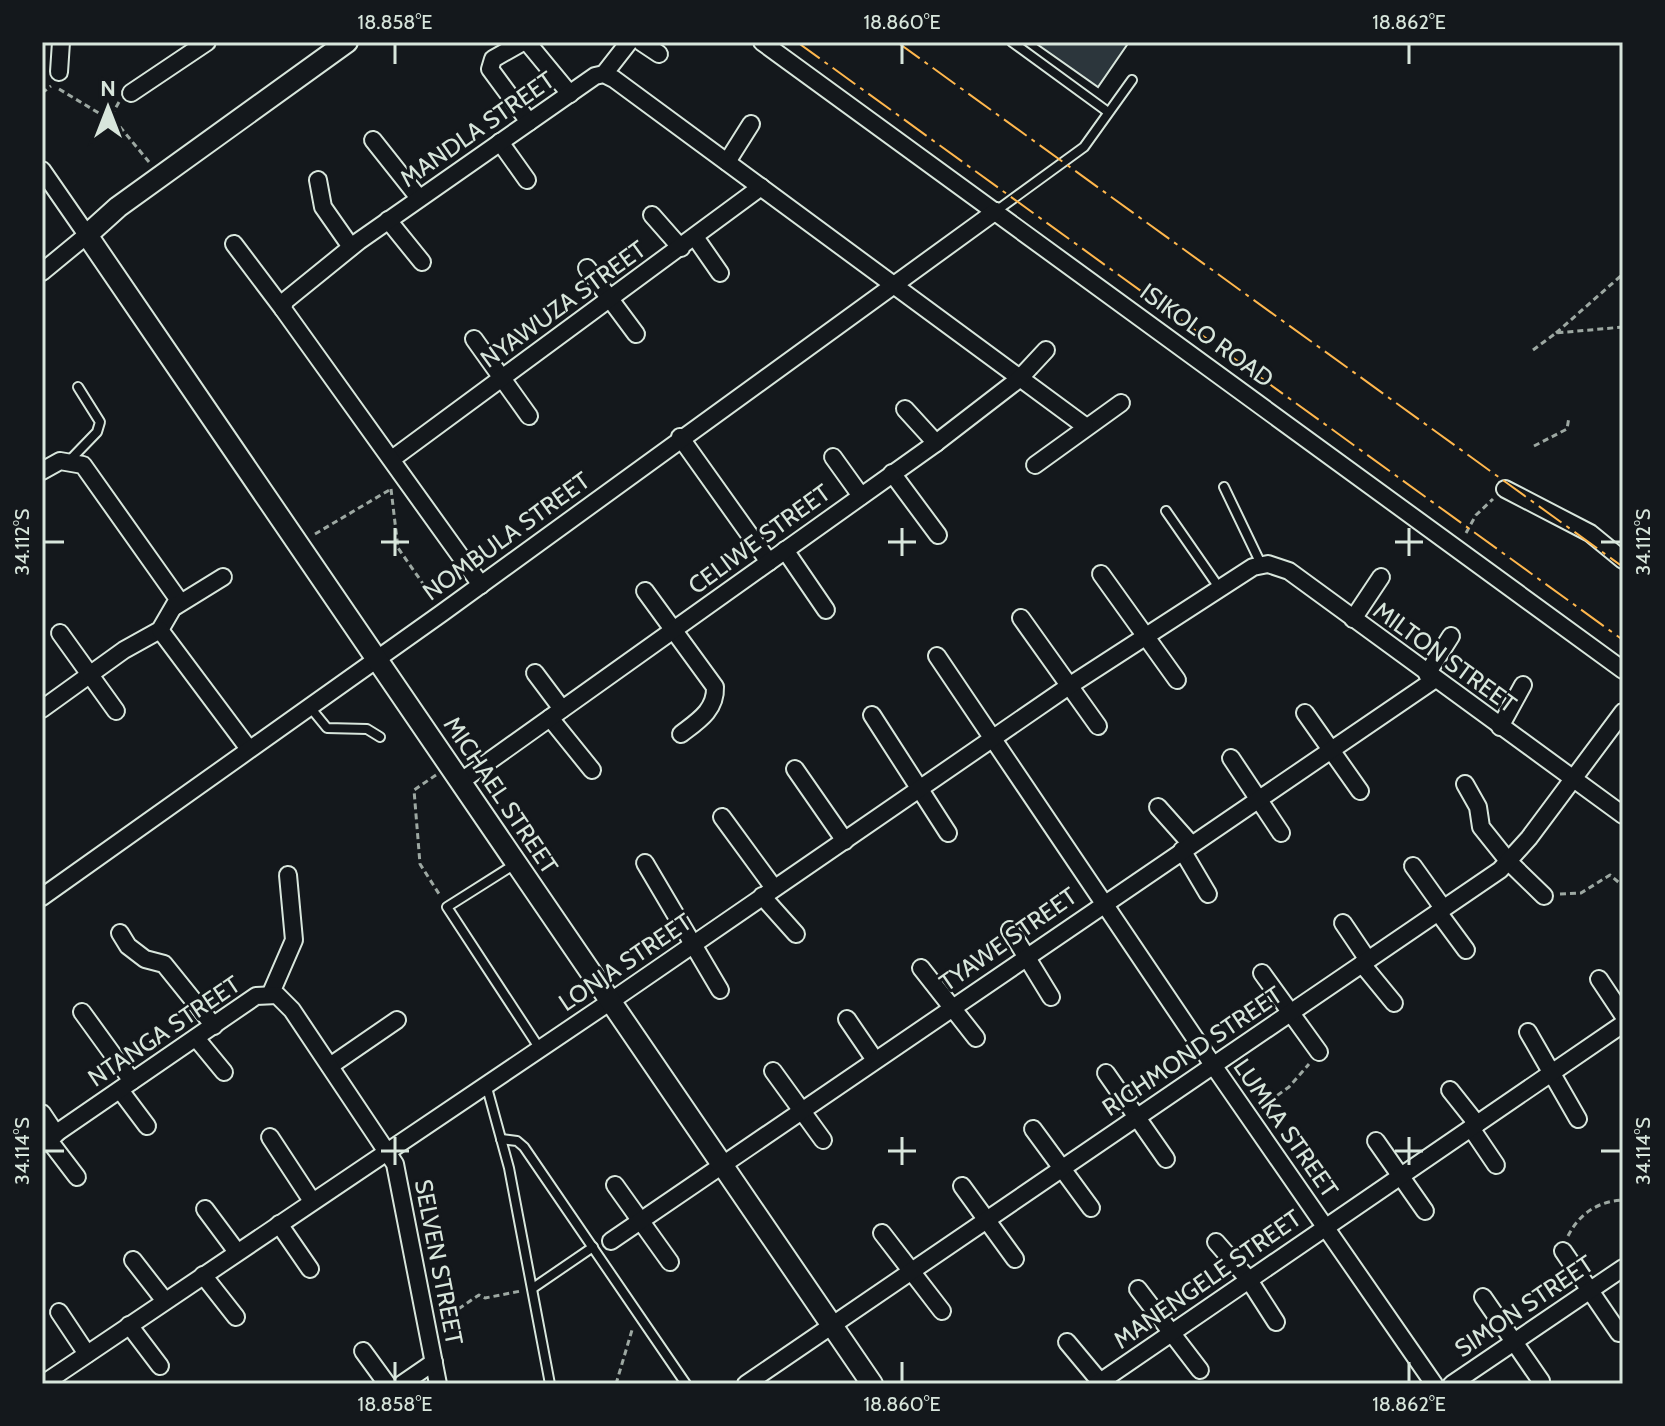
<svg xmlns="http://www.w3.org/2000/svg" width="1665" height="1426" viewBox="0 0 1665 1426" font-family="Cabin,sans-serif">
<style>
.building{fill:#2c363c;stroke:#d8e6dc;stroke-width:2}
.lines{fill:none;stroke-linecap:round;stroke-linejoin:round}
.service-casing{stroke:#d8e6dc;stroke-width:12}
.minor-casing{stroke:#d8e6dc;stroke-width:20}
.tertiary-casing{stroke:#d8e6dc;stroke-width:24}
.path{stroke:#9da8a2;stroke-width:3;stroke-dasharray:6 4;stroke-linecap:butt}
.service{stroke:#14181c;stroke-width:8}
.minor{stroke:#14181c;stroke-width:16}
.tertiary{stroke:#14181c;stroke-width:20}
.power{stroke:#ffb74d;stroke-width:2;stroke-dasharray:28 6 4 6;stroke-linecap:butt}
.ticks{fill:none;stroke:#d8e6dc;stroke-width:3}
.labels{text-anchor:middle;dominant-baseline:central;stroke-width:6;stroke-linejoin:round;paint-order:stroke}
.street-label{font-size:24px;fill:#d8e6dc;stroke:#14181c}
.neatline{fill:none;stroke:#d8e6dc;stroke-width:3}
.ticks-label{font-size:20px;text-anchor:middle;fill:#d8e6dc}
</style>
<rect width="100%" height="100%" fill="#14181c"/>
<polygon class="building" points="1034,42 1129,42 1098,87"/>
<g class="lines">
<g class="service-casing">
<g id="service">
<polyline points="1012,42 1108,112"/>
<polyline points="996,211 1084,147 1132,80"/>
<polyline points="69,461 97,432 100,422 78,387"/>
<polyline points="1224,487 1261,564"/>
<polyline points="1166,511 1218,586"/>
<polyline points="309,706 327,728 367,729 380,737"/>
<polyline points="515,864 447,907 540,1049"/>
<polyline points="486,1084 509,1168 550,1384"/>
<polyline points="501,1139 517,1141 524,1147 686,1384"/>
<polyline points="533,1288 593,1247"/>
</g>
</g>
<g class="minor-casing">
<g id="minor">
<polyline points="523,42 493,59 490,69 529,122"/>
<polyline points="527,42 570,94"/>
<polyline points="641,42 659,54"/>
<polyline points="762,42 1623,670"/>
<polyline points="59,72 61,42"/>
<polyline points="604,74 629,42"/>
<polyline points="131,93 207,42"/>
<polyline points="373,140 419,198"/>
<polyline points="500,142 527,180"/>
<polyline points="727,162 751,124"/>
<polyline points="42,170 87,235 42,272"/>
<polyline points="318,180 323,207 351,247"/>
<polyline points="652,215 681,248"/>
<polyline points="388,220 422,262"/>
<polyline points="695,237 720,273"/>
<polyline points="234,244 283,309"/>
<polyline points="587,268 636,334"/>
<polyline points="474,339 529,416"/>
<polyline points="905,409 936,443"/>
<polyline points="680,437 769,562"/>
<polyline points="833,457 861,496"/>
<polyline points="392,459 761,187"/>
<polyline points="1035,465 1121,403"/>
<polyline points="42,471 60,461 83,465 178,599 160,630 124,650 42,709"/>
<polyline points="892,473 938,535"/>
<polyline points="1505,489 1590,533 1623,560"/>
<polyline points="785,550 826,610"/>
<polyline points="1101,574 1177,680"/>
<polyline points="481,585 283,309 285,301 359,241 595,76 604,74 614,79 1085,426"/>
<path d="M645 591 715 687C716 710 698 721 681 734"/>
<polyline points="176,606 223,577"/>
<polyline points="1021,618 1098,726"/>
<polyline points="1353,619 1381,577"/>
<polyline points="160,630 249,749"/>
<polyline points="60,633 116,711"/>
<polyline points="937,656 1213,1065 1434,1384"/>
<polyline points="535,673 562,709"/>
<polyline points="1427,674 1451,636"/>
<polyline points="1305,713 1360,791"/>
<polyline points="872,715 948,833"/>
<polyline points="550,718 592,770"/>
<polyline points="1500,727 1523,685"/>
<polyline points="1231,758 1281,833"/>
<polyline points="795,769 845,841"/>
<polyline points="460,782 936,443 1019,379 1046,350"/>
<polyline points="1465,784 1478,807 1481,827 1509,862 1544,896"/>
<polyline points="1158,807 1191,844"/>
<polyline points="722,817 774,888"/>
<polyline points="1182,850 1208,894"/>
<polyline points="645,863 720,990"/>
<polyline points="1413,866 1443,908"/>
<polyline points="762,896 796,934"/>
<polyline points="42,897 442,613 996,211"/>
<polyline points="1438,912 1466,950"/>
<polyline points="1343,923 1368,960"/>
<polyline points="1010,930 1051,997"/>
<polyline points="120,933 128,946 145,959 164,964 214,1026"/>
<polyline points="1362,964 1394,1003"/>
<polyline points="921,968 976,1038"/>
<polyline points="1262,973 1319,1052"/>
<polyline points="1599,979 1623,1015"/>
<polyline points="271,993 294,940 288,875"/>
<polyline points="82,1012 132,1081"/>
<polyline points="847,1019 875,1060"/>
<polyline points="1528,1032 1578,1119"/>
<polyline points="196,1038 224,1072"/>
<polyline points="330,1066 397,1020"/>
<polyline points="773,1071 823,1140"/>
<polyline points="1106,1073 1166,1159"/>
<polyline points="120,1090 147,1126"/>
<polyline points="1450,1090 1477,1124"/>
<polyline points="42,1113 56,1134"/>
<polyline points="1471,1128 1496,1165"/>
<polyline points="1033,1129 1091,1208"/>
<polyline points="270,1137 312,1201"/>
<polyline points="48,1139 77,1177"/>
<polyline points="1376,1141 1425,1211"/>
<polyline points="42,1143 256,996 277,995 292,1010 395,1164 438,1384"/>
<polyline points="615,1185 670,1262"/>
<polyline points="962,1186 1015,1259"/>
<polyline points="205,1209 237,1252"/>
<polyline points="279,1224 310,1269"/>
<polyline points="882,1233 942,1311"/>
<polyline points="611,1241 1434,680"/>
<polyline points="1216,1242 1249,1280 1276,1322"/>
<polyline points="1563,1251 1619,1333"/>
<polyline points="133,1260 165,1301"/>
<polyline points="203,1275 236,1317"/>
<polyline points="1138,1289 1200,1370"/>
<polyline points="1483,1297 1541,1381"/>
<polyline points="59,1312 87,1354"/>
<polyline points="129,1325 160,1366"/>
<polyline points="1067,1342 1102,1384"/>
<polyline points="363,1351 387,1384"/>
<polyline points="43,1384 611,1001 1069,686 1253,567 1268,564 1289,571 1623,815"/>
<polyline points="402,1384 434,1362"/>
<polyline points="746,1384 1500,870 1529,838 1623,712"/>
<polyline points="1097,1384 1623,1024"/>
<polyline points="1452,1384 1623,1268"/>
</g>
</g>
<g class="tertiary-casing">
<polyline id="tertiary" points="347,42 118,207 87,235 872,1384"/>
</g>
<g class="path">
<polyline points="59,89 102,115 111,116"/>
<polyline points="42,93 51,86"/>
<polyline points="119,102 111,116 149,162"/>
<polyline points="1556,333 1623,274"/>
<polyline points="1533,350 1556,333 1623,327"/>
<polyline points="1534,446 1567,429 1569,417"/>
<polyline points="391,489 398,548 433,598"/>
<polyline points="1466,533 1476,515 1493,499"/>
<polyline points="315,534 391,489"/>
<polyline points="436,775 414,790 420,864 441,897"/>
<polyline points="1560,894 1581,893 1610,875 1623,886"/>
<polyline points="1261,1107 1289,1087 1309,1064"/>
<path d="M1568 1236C1579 1214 1598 1201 1623 1200"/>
<polyline points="442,1320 479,1295 485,1298 521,1291"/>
<polyline points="616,1384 632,1330"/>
</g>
<use href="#service" class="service"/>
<use href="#minor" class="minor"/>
<use href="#tertiary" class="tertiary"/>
<g class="power">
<polyline points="797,42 1623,640"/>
<polyline points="897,42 1623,567"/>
</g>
</g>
<path class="ticks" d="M395 44V64M902 44V64M1409 44V64M395 528V556M902 528V556M1409 528V556M44 542H64M381 542H409M888 542H916M1395 542H1423M1601 542H1621M395 1137V1165M902 1137V1165M1409 1137V1165M44 1151H64M381 1151H409M888 1151H916M1395 1151H1423M1601 1151H1621M395 1362V1382M902 1362V1382M1409 1362V1382"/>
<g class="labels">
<g class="street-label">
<text transform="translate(477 129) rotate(-35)">MANDLA STREET</text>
<text transform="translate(563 304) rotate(-36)">NYAWUZA STREET</text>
<text transform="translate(1207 335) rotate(36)">ISIKOLO ROAD</text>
<text transform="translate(506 536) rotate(-36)">NOMBULA STREET</text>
<text transform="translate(759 539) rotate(-36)">CELIWE STREET</text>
<text transform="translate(1445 657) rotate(36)">MILTON STREET</text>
<text transform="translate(501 795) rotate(56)">MICHAEL STREET</text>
<text transform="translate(1008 939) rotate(-35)">TYAWE STREET</text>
<text transform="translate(625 962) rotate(-34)">LONJA STREET</text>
<text transform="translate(164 1031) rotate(-34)">NTANGA STREET</text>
<text transform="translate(1192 1051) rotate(-34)">RICHMOND STREET</text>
<text transform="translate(1286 1128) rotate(55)">LUMKA STREET</text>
<text transform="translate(439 1262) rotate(79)">SELVEN STREET</text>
<text transform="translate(1207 1279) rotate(-35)">MANENGELE STREET</text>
<text transform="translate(1524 1306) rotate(-34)">SIMON STREET</text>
</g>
</g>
<rect width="1665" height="1426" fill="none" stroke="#14181c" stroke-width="88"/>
<g transform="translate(108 108)" stroke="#14181c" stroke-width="6" paint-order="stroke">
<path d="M0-6L14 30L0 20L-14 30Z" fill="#d8e6dc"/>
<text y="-12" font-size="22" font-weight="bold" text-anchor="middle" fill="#d8e6dc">N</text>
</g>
<rect x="44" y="44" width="1577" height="1338" class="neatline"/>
<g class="ticks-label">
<text x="395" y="29">18.858°E</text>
<text x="902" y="29">18.860°E</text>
<text x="1409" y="29">18.862°E</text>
<text transform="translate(22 542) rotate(-90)" y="7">34.112°S</text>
<text transform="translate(1643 542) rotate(-90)" y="7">34.112°S</text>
<text transform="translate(22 1151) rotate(-90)" y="7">34.114°S</text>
<text transform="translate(1643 1151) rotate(-90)" y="7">34.114°S</text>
<text x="395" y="1411">18.858°E</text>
<text x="902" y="1411">18.860°E</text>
<text x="1409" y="1411">18.862°E</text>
</g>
</svg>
